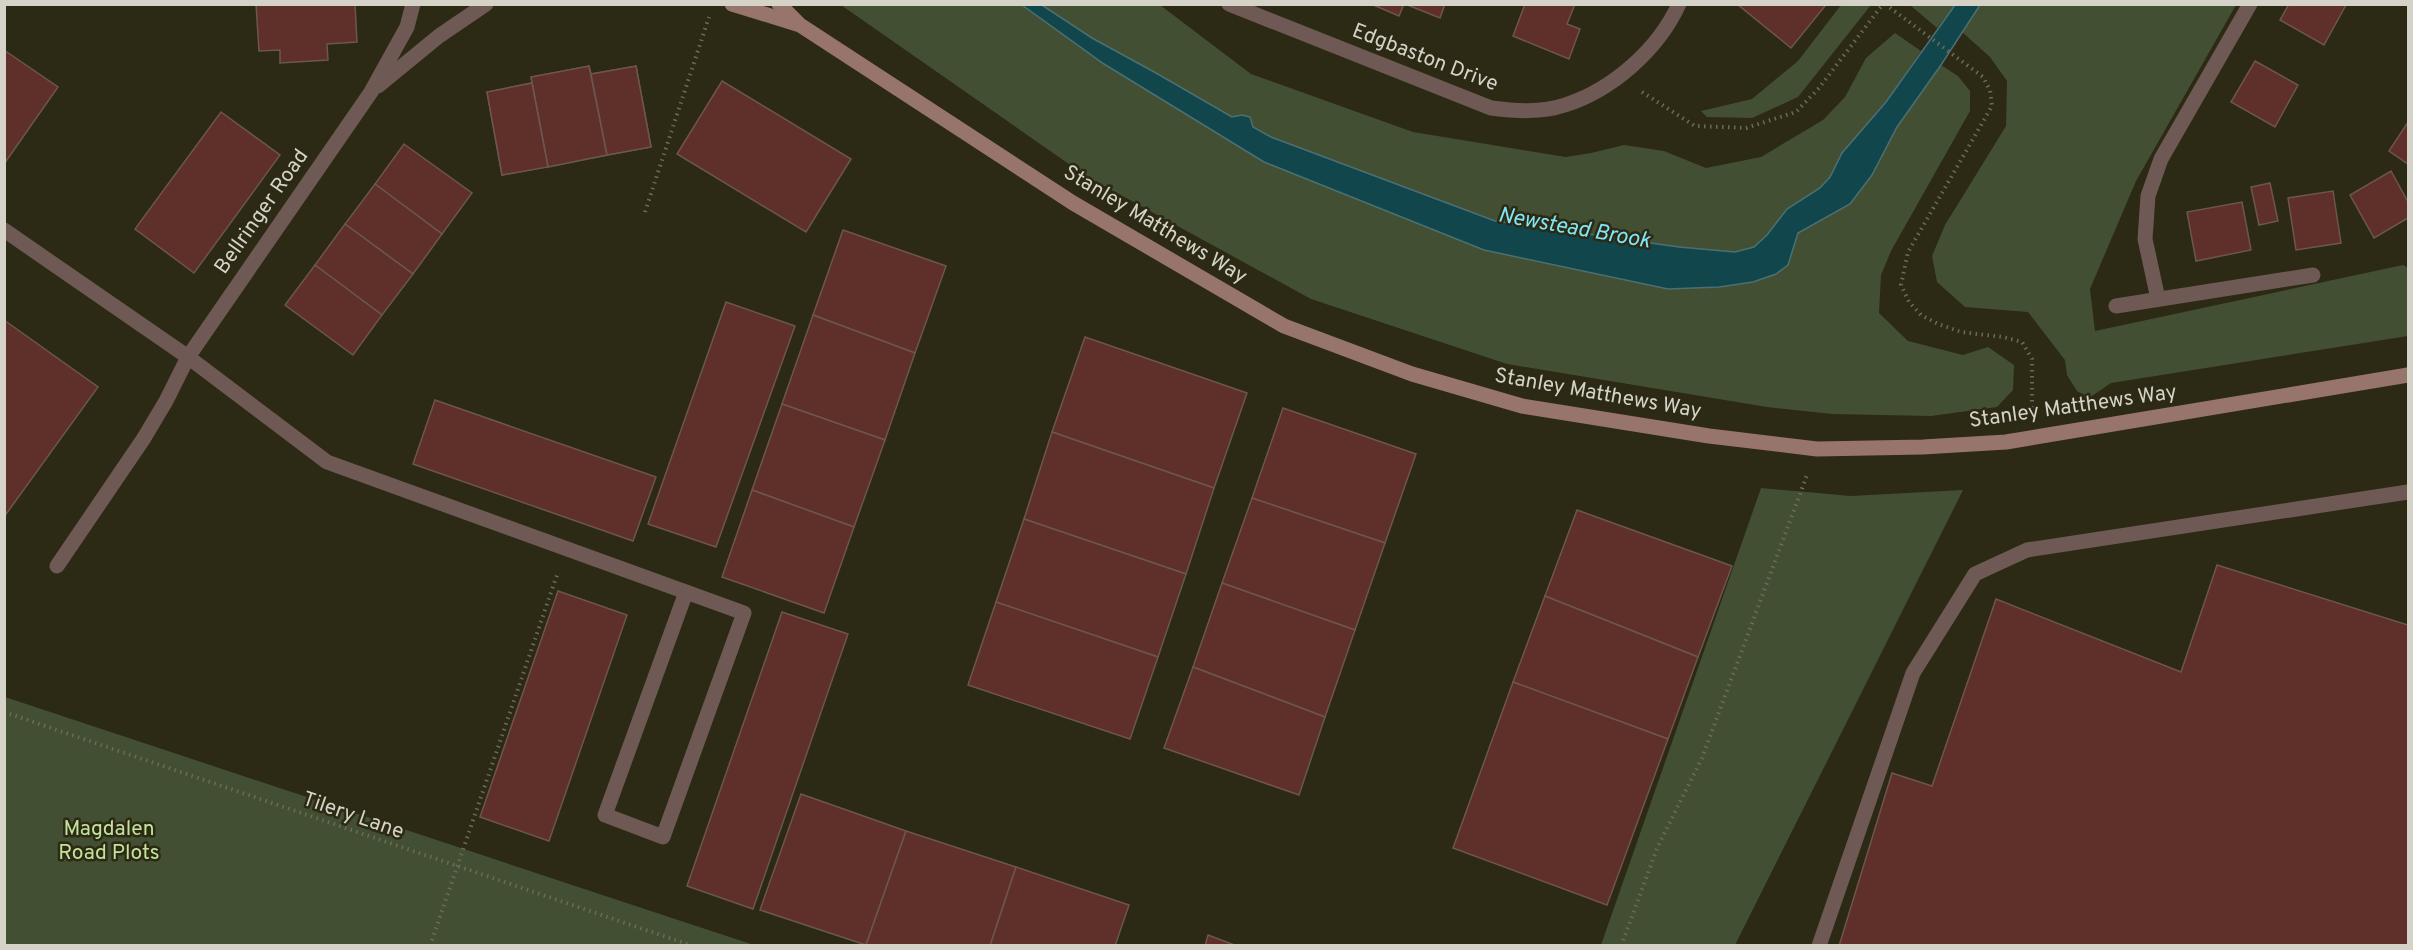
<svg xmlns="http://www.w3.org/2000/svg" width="2413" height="950" viewBox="0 0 2413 950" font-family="Overpass,sans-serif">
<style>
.green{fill:#434f32}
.water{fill:#11464d;stroke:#4c7072;stroke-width:1.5}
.building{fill:#5e3029;stroke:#6d5550;stroke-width:1.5}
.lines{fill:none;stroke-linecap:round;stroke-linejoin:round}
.path{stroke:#6c6a59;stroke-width:4;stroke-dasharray:1.5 4.5;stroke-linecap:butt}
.service{stroke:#6f5954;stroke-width:15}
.minor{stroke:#6f5954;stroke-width:15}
.secondary{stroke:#97746c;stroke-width:15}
.labels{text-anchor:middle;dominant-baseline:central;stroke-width:5;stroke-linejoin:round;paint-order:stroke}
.street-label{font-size:21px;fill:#d5d3c7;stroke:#2c2915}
.park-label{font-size:21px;fill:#c3e29b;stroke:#2c2915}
.water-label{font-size:22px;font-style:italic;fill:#7fe6f6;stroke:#2c2915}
</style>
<rect width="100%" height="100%" fill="#2c2915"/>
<g class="green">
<polygon points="841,5 1022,5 1104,64 1265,162 1379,208 1668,289 1719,287 1752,282 1776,274 1787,265 1798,233 1850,204 1897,127 1941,65 1958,76 1970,91 1970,111 1891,251 1881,275 1879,313 1908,341 1963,355 1988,347 2014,365 2013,390 1997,407 1931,416 1832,414 1767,407 1507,364 1311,299 1086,176"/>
<polygon points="1042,5 1160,5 1251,74 1413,132 1566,157 1591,153 1624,145 1664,151 1706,168 1761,157 1823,120 1845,97 1866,58 1895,33 1921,51 1886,102 1842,153 1830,177 1820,188 1787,209 1767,235 1754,247 1735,252 1679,247 1495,221 1271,137 1253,127 1242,115 1232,118 1156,73 1092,38"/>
<polygon points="1841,5 1871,5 1798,97 1752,118 1707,117 1701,111 1752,99 1798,61"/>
<polygon points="1910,5 1955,5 1937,28"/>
<polygon points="1980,5 2236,5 2136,181 2090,289 2095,331 2403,265 2408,268 2408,336 2111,383 2089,398 2077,391 2067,375 2065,360 2028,312 1965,307 1937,282 1932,256 1945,225 2006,126 2007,81 1990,57 1962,32"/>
<polygon points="1761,488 1851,496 1963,490 1735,945 1601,945"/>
<polygon points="5,697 672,918 754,945 5,945"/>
</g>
<polygon class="water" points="1022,5 1042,5 1092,38 1156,73 1232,117 1242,115 1250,117 1253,127 1271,137 1495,221 1679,247 1735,252 1754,247 1767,235 1787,209 1820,188 1830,177 1842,153 1886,102 1955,5 1980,5 1941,65 1897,127 1872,175 1850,204 1798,233 1788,265 1776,274 1753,282 1719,287 1668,289 1484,250 1264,162 1104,64"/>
<g class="building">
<polygon points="256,4 355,4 357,42 327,44 328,60 280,63 280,50 259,51"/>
<polygon points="1371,4 1404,4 1399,16"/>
<polygon points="1405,4 1445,4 1440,18"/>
<polygon points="1525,4 1575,4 1567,24 1580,29 1569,59 1513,36"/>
<polygon points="1737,4 1822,4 1825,6 1791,48"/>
<polygon points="2289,4 2345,4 2346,5 2324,45 2280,20"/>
<polygon points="4,50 58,87 4,164"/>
<polygon points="2255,61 2298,85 2275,127 2231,102"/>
<polygon points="589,66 591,74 636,66 651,147 502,175 487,92 532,83 531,77"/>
<polygon points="589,66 607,155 548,167 531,77"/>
<polygon points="636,66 651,147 607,155 591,74"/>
<polygon points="722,81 851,159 806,232 677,154"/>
<polygon points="532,83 548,167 502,175 487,92"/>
<polygon points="221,112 280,155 194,273 135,229"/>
<polygon points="2408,122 2408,164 2389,151"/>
<polygon points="404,144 472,193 442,234 375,184"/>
<polygon points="2391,171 2408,202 2408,218 2374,238 2350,195"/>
<polygon points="2270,183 2278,221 2259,225 2251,187"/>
<polygon points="375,184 442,234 413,274 345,224"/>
<polygon points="2333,191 2341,243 2296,250 2288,198"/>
<polygon points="2242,202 2251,250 2196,261 2187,212"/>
<polygon points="345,224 413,274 382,315 315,265"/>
<polygon points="843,230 946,266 915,353 813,315"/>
<polygon points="315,265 382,315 353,355 285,305"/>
<polygon points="726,302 795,326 716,547 648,524"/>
<polygon points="813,315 915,353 885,440 782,404"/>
<polygon points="4,320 98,387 4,517"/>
<polygon points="1085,337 1247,393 1214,488 1052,432"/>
<polygon points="435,400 656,477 633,541 413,464"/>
<polygon points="782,404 885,440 854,527 752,490"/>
<polygon points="1283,408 1416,454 1385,543 1252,498"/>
<polygon points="1052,432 1214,488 1186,574 1024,519"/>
<polygon points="752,490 854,527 824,613 722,577"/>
<polygon points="1252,498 1385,543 1355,630 1222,583"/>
<polygon points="1577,510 1732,566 1698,657 1545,596"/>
<polygon points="1024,519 1186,574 1158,657 996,602"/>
<polygon points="2217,565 2408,625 2408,946 1839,946 1892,773 1932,786 1996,599 2181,672"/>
<polygon points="1222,583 1355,630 1325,717 1193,667"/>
<polygon points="558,591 627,615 549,841 480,817"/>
<polygon points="1545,596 1698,657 1668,739 1513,682"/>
<polygon points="996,602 1158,657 1130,739 968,685"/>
<polygon points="782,612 848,634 753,909 687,886"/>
<polygon points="1193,667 1325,717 1299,795 1164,748"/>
<polygon points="1513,682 1668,739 1607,905 1453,848"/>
<polygon points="801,794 906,831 866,945 760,910"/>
<polygon points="906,831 1016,867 990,946 866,945"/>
<polygon points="1016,867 1129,905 1115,946 990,946"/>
<polygon points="1208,935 1237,946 1205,946"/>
</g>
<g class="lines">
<g class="path">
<polyline points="1885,4 1983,77 1990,90 1992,106 1908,252 1901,285 1909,302 1921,315 1938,324 1961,332 2003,337 2022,342 2032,359 2032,411"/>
<polyline points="1642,92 1695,126 1746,128 1796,112 1819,88 1883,4"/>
<polyline points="645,212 709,17"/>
<polyline points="4,712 693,946"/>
<polyline points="430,946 558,572"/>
<polyline points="1621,946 1658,846 1702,758 1807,475"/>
</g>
<g class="service">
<polyline points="2158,299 2145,239 2148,196 2161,159 2250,4"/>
<polyline points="2116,306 2313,275"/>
<polyline points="188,357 327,462 744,613 663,837 605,815 686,592"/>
<polyline points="57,566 144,438"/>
<polyline points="1819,946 1913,673 1975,574 2027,550 2408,492"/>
</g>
<g class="minor">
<path d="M1229 4 1491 108C1515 111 1541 113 1565 105 1612 90 1658 50 1679 4"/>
<polyline points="378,86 439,36 486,4"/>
<polyline points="4,230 188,357 166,401 144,438"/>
<polyline points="188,357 371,92 407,27 413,4"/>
</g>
<g class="secondary">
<polyline points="732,4 797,24"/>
<polyline points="779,4 800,25 1073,203 1284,326 1412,374 1522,406 1709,436 1817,449 1923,447 2006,442 2408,375"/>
</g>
</g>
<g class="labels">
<g class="street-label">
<text transform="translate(1425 58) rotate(21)">Edgbaston Drive</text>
<text transform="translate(262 212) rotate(-55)">Bellringer Road</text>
<text transform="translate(1155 225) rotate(31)">Stanley Matthews Way</text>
<text transform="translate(1598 394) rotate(10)">Stanley Matthews Way</text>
<text transform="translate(2073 407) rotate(-8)">Stanley Matthews Way</text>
<text transform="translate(353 816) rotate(19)">Tilery Lane</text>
</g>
<g class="park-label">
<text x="109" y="829">Magdalen<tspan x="109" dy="24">Road Plots</tspan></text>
</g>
<g class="water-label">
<text transform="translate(1574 229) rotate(10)">Newstead Brook</text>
</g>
</g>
<rect width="2413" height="950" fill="none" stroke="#d5d3c7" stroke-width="12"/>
</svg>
